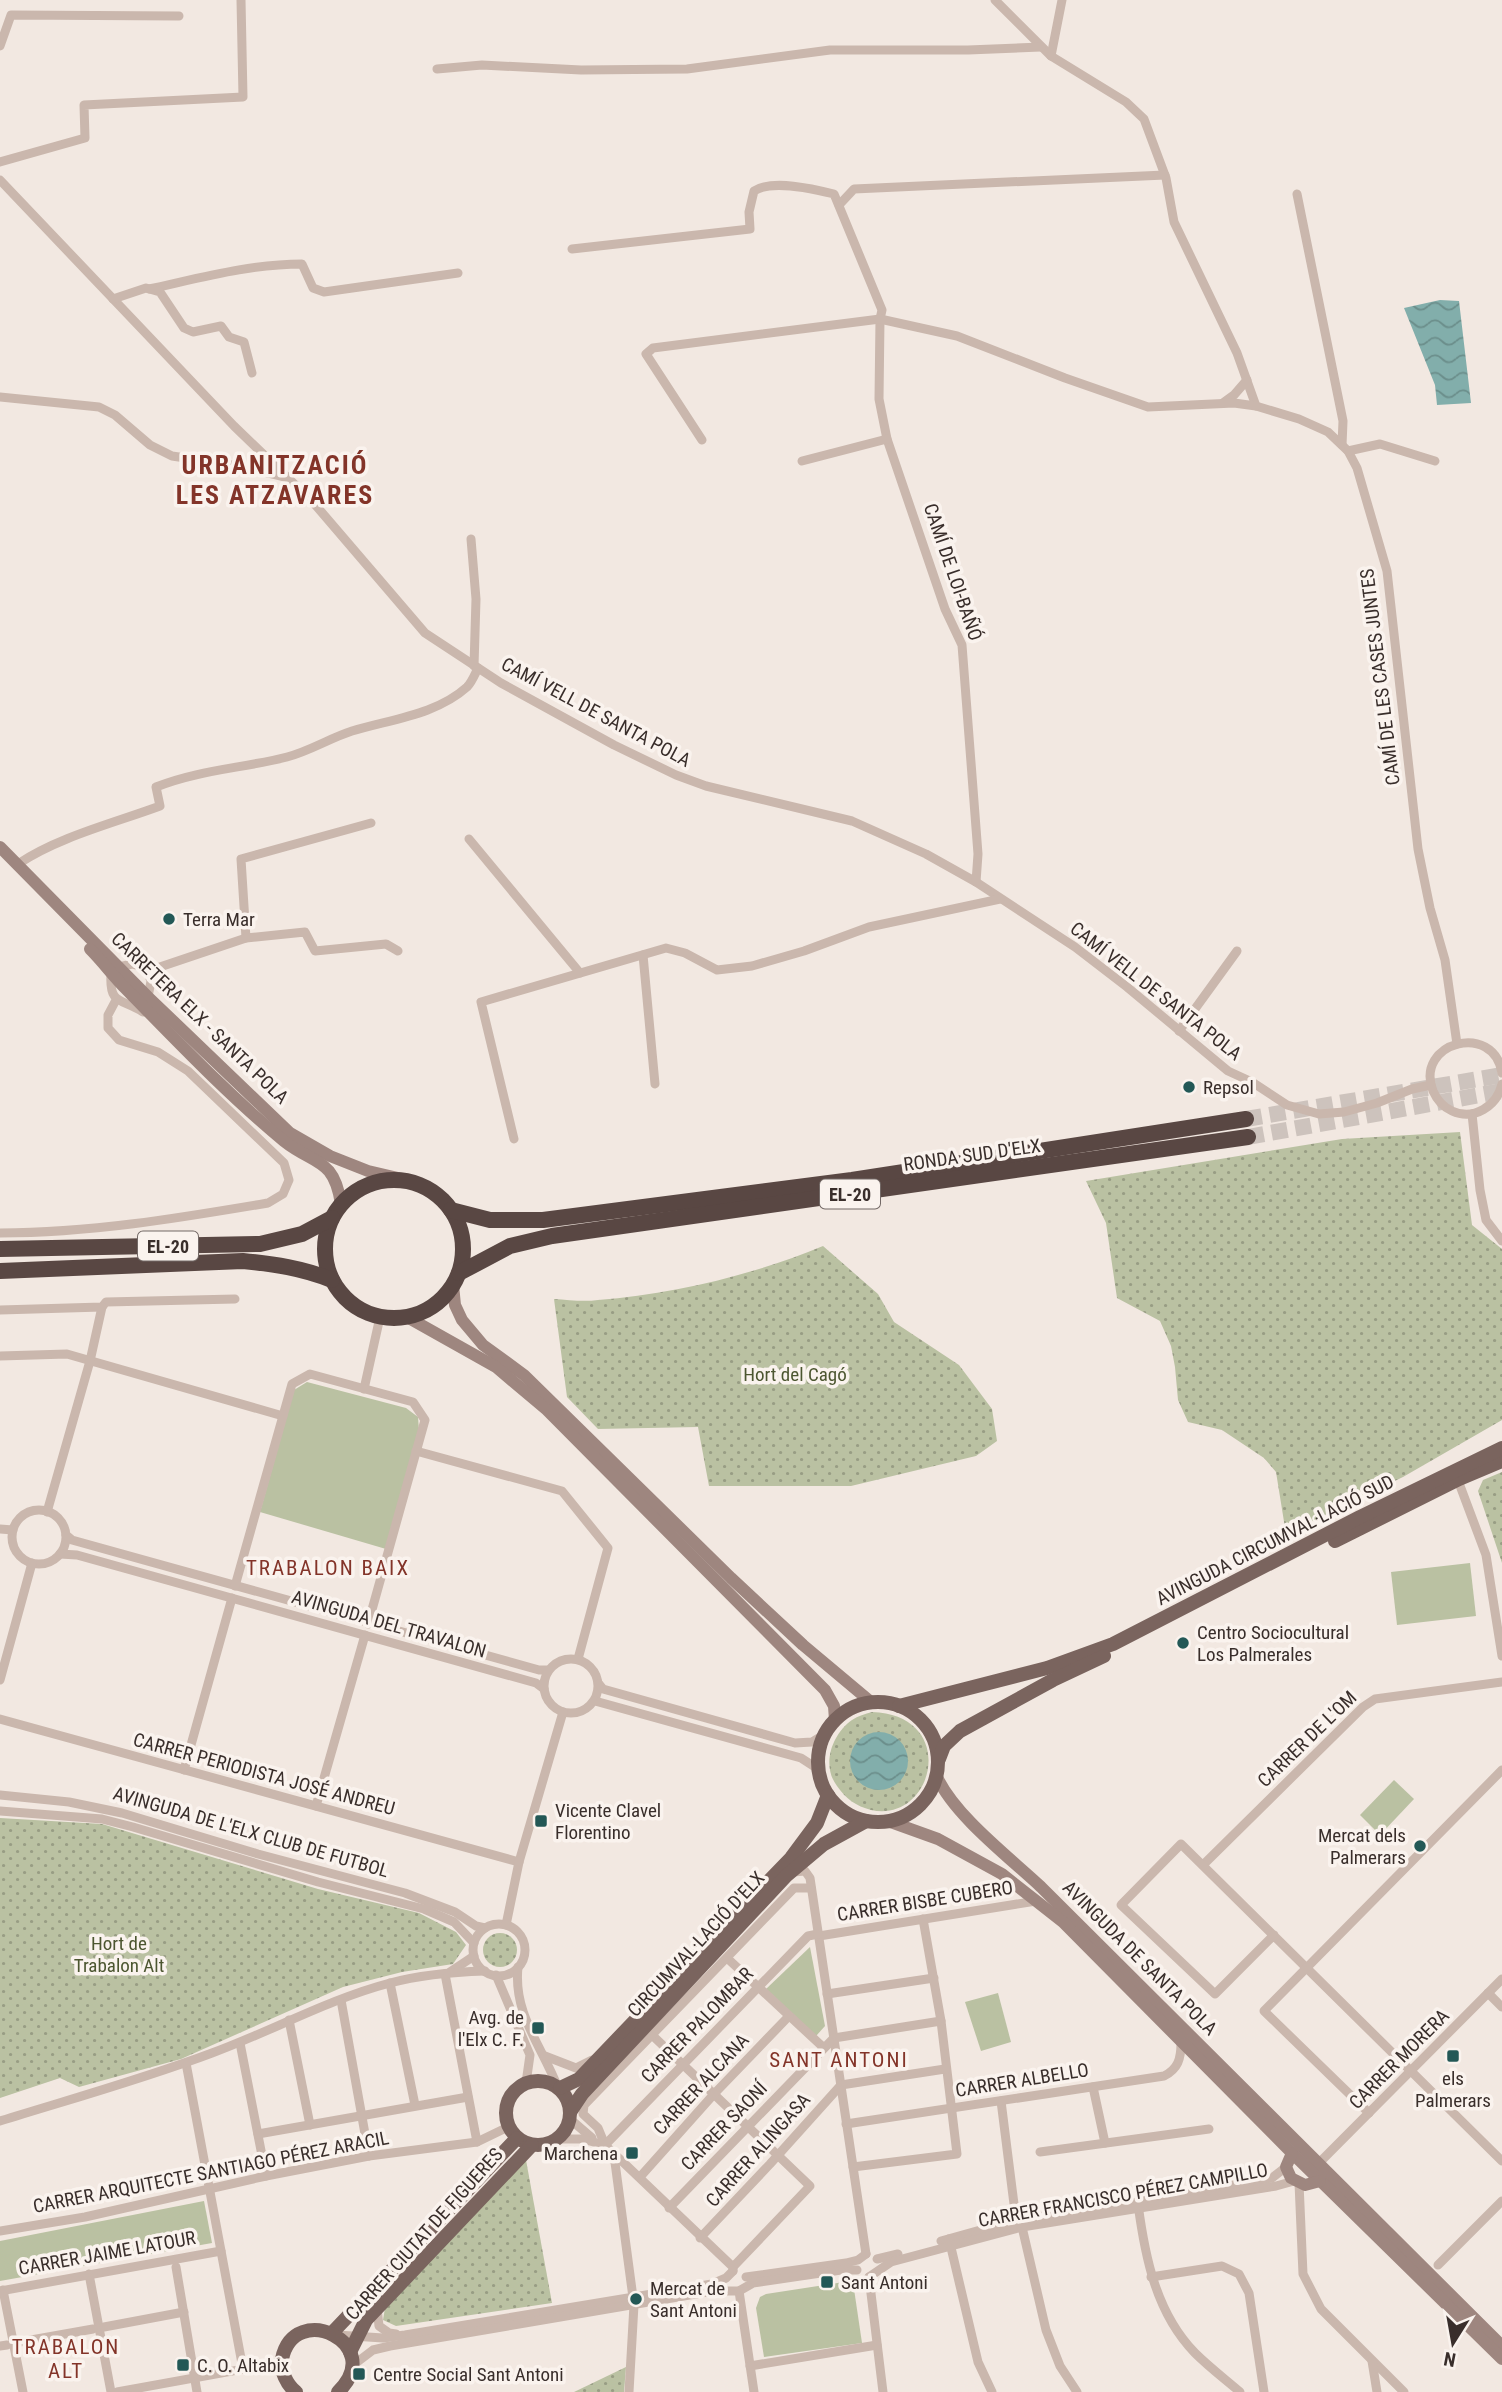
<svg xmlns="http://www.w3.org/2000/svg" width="1502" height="2392" viewBox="0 0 1502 2392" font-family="'Roboto Condensed',sans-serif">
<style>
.grass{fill:url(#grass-dots)}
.park{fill:#bac1a2}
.water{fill:url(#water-waves)}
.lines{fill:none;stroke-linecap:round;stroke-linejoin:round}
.highway-tunnel{stroke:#cdc3bd;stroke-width:16;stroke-dasharray:16 8;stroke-linecap:butt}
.street{stroke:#cab7ad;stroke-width:9}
.secondary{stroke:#9e867f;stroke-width:12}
.primary{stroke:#7a645e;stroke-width:14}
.highway{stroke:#594743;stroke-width:16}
.poi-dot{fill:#235856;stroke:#faf3ee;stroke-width:2.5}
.labels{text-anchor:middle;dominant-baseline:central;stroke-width:7;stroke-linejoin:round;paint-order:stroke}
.shield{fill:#faf3ee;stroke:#736966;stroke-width:2}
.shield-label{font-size:18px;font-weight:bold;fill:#392e2b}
.street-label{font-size:19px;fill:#392e2b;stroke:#faf3ee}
.poi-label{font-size:19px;fill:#392e2b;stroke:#faf3ee;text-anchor:start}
.park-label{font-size:19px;fill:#4c5630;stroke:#faf3ee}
.neighbourhood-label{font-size:21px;letter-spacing:2px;fill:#833429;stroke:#faf3ee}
.district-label{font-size:26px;font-weight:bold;letter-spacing:2px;fill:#833429;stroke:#faf3ee}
</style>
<defs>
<pattern id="grass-dots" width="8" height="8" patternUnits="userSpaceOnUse" patternTransform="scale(1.75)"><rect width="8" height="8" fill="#bac1a2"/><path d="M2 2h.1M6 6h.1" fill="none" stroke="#989d84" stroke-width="1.8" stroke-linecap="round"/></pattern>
<pattern id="water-waves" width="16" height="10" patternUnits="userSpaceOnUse" patternTransform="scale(1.75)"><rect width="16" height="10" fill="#82aeab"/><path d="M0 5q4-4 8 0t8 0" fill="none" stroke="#6b8e8b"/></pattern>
</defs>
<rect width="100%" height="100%" fill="#f2e8e1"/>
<g class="grass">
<polygon points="1460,1132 1472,1225 1502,1249 1502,1420 1403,1477 1286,1534 1276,1472 1264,1458 1222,1430 1188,1422 1178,1400 1175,1367 1171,1346 1160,1321 1117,1298 1106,1223 1086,1181 1342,1139"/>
<path d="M823 1246 878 1294 894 1322 959 1365 992 1409 997 1441 976 1456 851 1486H709L698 1427 598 1429 567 1397 554 1299C569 1300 584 1302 598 1300 674 1294 753 1275 823 1246Z"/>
<polygon points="1502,1472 1502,1563 1478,1491 1483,1480"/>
<path d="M872 1712C960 1715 934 1824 871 1810 856 1806 846 1799 837 1786 821 1765 832 1734 852 1720 858 1716 865 1714 872 1712Z"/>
<polygon points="0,1818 102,1824 318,1889 419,1913 456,1932 466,1945 453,1964 402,1972 343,1987 181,2059 79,2087 60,2078 0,2098"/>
<circle cx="500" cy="1950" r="17"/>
<polygon points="526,2160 552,2303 396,2326 383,2320 385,2308"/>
<polygon points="626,2367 624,2392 574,2392"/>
</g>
<g class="park">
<polygon points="307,1382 406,1408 418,1417 419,1430 386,1549 260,1512 294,1390"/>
<polygon points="1470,1563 1476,1616 1397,1625 1391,1572"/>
<polygon points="1394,1780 1414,1799 1380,1835 1360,1815"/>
<polygon points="810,1947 825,2026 816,2036 766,1989"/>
<polygon points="998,1993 1011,2042 981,2051 965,2002"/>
<polygon points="204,2201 212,2243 0,2281 0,2241"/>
<polygon points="844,2282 850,2283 854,2289 862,2343 764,2357 756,2308 760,2297 766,2294"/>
</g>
<g class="water">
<polygon points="1440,300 1459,301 1471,403 1437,405 1435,385 1404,308"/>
<circle cx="879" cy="1761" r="29"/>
</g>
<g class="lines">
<g class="highway-tunnel">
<polyline points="1246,1119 1502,1075"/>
<polyline points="1248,1137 1502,1091"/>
</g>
<g class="street">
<polyline points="995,0 1051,56 1126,102 1144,119 1166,178 1174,222 1237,353 1256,406 1299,419 1328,432 1348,451 1357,468 1387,571 1418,849 1430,908 1445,960 1457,1044"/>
<polyline points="0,46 11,15 179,16"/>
<polyline points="1051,56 1062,0"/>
<polyline points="437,69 482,65 581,70 687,69 830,50 968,50 1041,47"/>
<polyline points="0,162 85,138 84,105 243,97 241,0"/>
<polyline points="0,180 234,426 312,501 425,633 501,683 614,745 676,775 706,786 852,821 926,854 976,882 1075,947 1127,987 1228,1071 1252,1082 1287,1105 1319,1114 1344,1112 1377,1103 1412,1089 1431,1085"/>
<polyline points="1297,194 1343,421 1342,445"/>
<polyline points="839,205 854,189 1165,175"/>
<path d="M572 249 750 229 749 212 754 191C772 179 814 189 834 194L882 310 880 319 879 399 887 439 945 609 962 645 978 854 976 882"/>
<path d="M149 289C200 278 250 264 302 264L313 288 324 292 458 273"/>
<polyline points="113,299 146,288 160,292 184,328 193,332 221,326 229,337 244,342 252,373"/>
<polyline points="0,397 99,407 115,415 150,445 172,456 239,466 285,477"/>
<polyline points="1223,403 1234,395 1247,380"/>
<polyline points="702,440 646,354 653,348 880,319 957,336 1065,378 1148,407 1234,403 1256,406"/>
<polyline points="1348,451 1380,444 1435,461"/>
<polyline points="802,461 887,439"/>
<polyline points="471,539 476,599 474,666"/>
<polyline points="469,839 580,973"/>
<path d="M18 864C58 837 114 823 160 806L156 787C198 770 244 768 287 757 310 751 330 738 352 731 391 719 436 715 467 687 472 682 475 674 478 668"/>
<polyline points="246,938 241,859 371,823"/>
<polyline points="643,955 655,1084"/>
<polyline points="119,967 132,964 146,968 151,981 148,997"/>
<polyline points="148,971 246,938 305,932 315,951 386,944 398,951"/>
<path d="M111 974C109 1006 122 998 143 1012"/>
<polyline points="1179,1031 1237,951"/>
<path d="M1502 1073C1494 1021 1414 1042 1433 1091 1437 1100 1443 1107 1452 1111 1474 1121 1497 1106 1502 1084"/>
<polyline points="1472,1114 1480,1190 1486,1220 1502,1241"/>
<polyline points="514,1139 481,1002 666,948 685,953 717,970 752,966 804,951 869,927 1000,899"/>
<path d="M0 1233C91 1233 179 1218 268 1203L283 1194 289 1180 284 1163 188 1071 158 1052 119 1040 108 1028V1015L116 1000"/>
<polyline points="0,1310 102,1307 106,1302 235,1299"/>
<polyline points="0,1356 67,1354 283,1416"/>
<polyline points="364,1389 380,1317"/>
<polyline points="416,1451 562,1491 608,1548 578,1659"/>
<polyline points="1456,1475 1486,1555 1502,1656"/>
<circle cx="39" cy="1537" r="27"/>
<polyline points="47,1512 90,1361 102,1307"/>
<polyline points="0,1529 13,1530"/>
<polyline points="66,1535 72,1540 539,1670 548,1670"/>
<polyline points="60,1554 77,1555 536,1683 544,1689"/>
<polyline points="235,1586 292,1384 310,1374 413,1402 425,1420 368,1624"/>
<circle cx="571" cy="1686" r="27"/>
<polyline points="0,1680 32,1563"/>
<polyline points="599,1684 603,1689 795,1743 812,1742 825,1734"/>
<polyline points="595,1701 801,1758 818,1769"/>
<polyline points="0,1719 519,1862"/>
<polyline points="184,1770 232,1598"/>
<polyline points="0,1795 69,1802 122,1813 258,1854 405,1893 455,1912 476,1926 485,1928"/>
<polyline points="316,1806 365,1635"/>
<polyline points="0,1811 102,1819 133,1827 318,1882 424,1909 454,1922 474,1943"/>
<polyline points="1203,1865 1363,1707 1375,1699 1502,1682"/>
<polyline points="793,1872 805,1871 810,1878 866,2254"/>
<circle cx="499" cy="1950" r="26"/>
<polyline points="506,1925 519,1862 563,1712"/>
<polyline points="1274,1935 1215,1994 1121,1905 1181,1844 1502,2161"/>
<polyline points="819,1936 1036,1901"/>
<polyline points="727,1958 824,2048"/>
<path d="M518 1967C513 2014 542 2046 558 2088"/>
<polyline points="450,1972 474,1956"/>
<polyline points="445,1974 477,2142"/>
<polyline points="496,1975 530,2055 526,2083"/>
<polyline points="390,1983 415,2105"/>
<polyline points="1488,1993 1502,2007"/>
<polyline points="827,1994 934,1978"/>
<polyline points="341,2000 369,2156"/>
<polyline points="289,2020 310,2125"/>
<polyline points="652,2035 810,2186 733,2267"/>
<polyline points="240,2043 266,2176"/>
<polyline points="545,2056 576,2068 592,2060"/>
<polyline points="186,2063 243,2369"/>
<polyline points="1093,2087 1105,2143"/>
<polyline points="1001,2101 1016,2220 1022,2227 1046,2330 1060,2366 1077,2392"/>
<polyline points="1369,2113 1264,2011 1502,1770"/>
<polyline points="570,2119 592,2138"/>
<path d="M0 2121C71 2099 143 2079 212 2053 272 2031 329 1999 390 1983 420 1975 454 1972 485 1971"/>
<path d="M846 2124 1164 2076C1178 2069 1181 2059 1181 2043"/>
<polyline points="258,2134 468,2097"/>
<polyline points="557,2139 582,2139 605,2145 733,2267 733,2271"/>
<polyline points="605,2145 598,2128 583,2114 584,2105 794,1888 811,1888"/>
<polyline points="605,2145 808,1936 818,1934"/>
<polyline points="1040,2152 1209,2129"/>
<polyline points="614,2155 634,2305 629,2392"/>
<polyline points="1319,2163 1502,1979"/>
<polyline points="853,2167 957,2154 941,2021 923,1919"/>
<polyline points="640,2177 714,2094 789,2016"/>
<polyline points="1299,2183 1303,2274 1321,2309 1404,2392"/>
<path d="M1138 2204C1145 2257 1156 2313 1195 2353 1209 2367 1225 2379 1240 2392"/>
<polyline points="669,2208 834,2038 941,2021"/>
<polyline points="0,2231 85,2217 266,2176 369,2156 477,2142 508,2127"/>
<polyline points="700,2238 770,2164 841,2085 945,2069"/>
<polyline points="949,2239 978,2362 992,2392"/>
<polyline points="941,2241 1016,2220 1138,2202 1272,2178 1286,2167"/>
<polyline points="877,2259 898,2254"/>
<polyline points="1438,2265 1502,2201"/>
<polyline points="176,2267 197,2392"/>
<polyline points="89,2274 111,2392"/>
<polyline points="746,2277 846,2263 858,2260 866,2254"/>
<polyline points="869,2277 891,2262 1022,2227 1276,2186 1294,2181"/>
<polyline points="869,2277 883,2392"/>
<polyline points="1151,2277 1222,2266 1239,2274 1249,2293 1264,2392"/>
<polyline points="3,2290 23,2392"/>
<polyline points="0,2291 221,2251"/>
<polyline points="739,2291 754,2392"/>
<polyline points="377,2308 379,2326 389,2333 396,2334"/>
<polyline points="104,2327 184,2312"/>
<polyline points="337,2335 383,2338 405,2335 712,2284 726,2278 733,2271"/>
<polyline points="20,2342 93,2329"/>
<polyline points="0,2346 7,2345"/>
<polyline points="1372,2361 1377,2392"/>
<polyline points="352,2366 373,2350 390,2346 713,2291 739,2291 753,2283 841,2270 857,2270"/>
<polyline points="750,2366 877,2345"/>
<polyline points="117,2392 282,2362"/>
</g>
<g class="secondary">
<polyline points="0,847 148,997 290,1133 330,1156 368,1171 398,1178"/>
<path d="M90 949C103 962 113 976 126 989 177 1041 228 1095 284 1141 314 1165 334 1157 341 1204"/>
<polyline points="453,1285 455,1305 462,1320 483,1345 524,1375 731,1578 803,1645 871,1702"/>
<polyline points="407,1317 496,1367 547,1410 825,1690 834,1706 835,1720"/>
<path d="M937 1777C955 1816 1009 1857 1041 1887L1502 2346"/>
<polyline points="888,1821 938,1839 1002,1874 1063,1922 1292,2153 1502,2359"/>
<polyline points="1292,2153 1286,2167 1291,2178 1305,2185 1320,2181"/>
</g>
<g class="primary">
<polyline points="1335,1541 1459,1479 1502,1461"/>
<circle cx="878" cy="1762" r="60"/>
<polyline points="899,1706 1047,1668 1113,1644 1360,1517 1502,1448"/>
<polyline points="939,1759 944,1746 960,1731 1053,1680 1104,1656"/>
<circle cx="538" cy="2113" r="32"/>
<polyline points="560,2088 579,2079 791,1858 817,1823 828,1795"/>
<polyline points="570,2112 582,2094 786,1876 824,1844 866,1821"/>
<polyline points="332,2333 517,2138"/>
<polyline points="350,2352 366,2320 532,2145"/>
<path d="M296 2392C287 2385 280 2371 282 2359 294 2299 388 2344 338 2392"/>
</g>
<g class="highway">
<circle cx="394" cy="1249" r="69"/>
<polyline points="451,1210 490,1220 543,1220 852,1180 1246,1119"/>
<polyline points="0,1249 260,1244 302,1234 332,1218"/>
<path d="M0 1271 243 1261C274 1264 302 1268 332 1280"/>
<polyline points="459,1273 510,1246 552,1236 1248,1137"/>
</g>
</g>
<g class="poi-dot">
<circle cx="169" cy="919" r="7"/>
<circle cx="1189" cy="1087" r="7"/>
<circle cx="1183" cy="1643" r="7"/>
<rect x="534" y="1814" width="14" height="14" rx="3.5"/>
<circle cx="1420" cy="1846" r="7"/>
<rect x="531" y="2021" width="14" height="14" rx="3.5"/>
<rect x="1446" y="2049" width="14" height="14" rx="3.5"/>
<rect x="625" y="2146" width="14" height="14" rx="3.5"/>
<rect x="820" y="2275" width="14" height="14" rx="3.5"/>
<circle cx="636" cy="2299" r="7"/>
<rect x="176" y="2358" width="14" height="14" rx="3.5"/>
<rect x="352" y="2367" width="14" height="14" rx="3.5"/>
</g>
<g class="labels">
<g class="shield">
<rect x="820" y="1179.5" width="60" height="29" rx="5"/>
<rect x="138" y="1231.5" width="60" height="29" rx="5"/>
</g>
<g class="shield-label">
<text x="850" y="1194">EL-20</text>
<text x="168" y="1246">EL-20</text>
</g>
<g class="street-label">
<text transform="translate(953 572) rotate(71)">CAMÍ DE LOI-BAÑÓ</text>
<text transform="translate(1380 677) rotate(-97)">CAMÍ DE LES CASES JUNTES</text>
<text transform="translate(596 712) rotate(28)">CAMÍ VELL DE SANTA POLA</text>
<text transform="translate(1156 991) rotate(38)">CAMÍ VELL DE SANTA POLA</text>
<text transform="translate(200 1018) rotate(44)">CARRETERA ELX - SANTA POLA</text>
<text transform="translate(972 1155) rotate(-8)">RONDA SUD D'ELX</text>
<text transform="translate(1275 1540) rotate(-27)">AVINGUDA CIRCUMVAL·LACIÓ SUD</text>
<text transform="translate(389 1624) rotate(16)">AVINGUDA DEL TRAVALON</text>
<text transform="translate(1307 1739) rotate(-44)">CARRER DE L'OM</text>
<text transform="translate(264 1774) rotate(15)">CARRER PERIODISTA JOSÉ ANDREU</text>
<text transform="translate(251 1832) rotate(16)">AVINGUDA DE L'ELX CLUB DE FUTBOL</text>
<text transform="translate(925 1901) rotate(-9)">CARRER BISBE CUBERO</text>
<text transform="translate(696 1944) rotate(-47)">CIRCUMVAL·LACIÓ D'ELX</text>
<text transform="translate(1140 1958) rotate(45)">AVINGUDA DE SANTA POLA</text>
<text transform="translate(697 2025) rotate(-46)">CARRER PALOMBAR</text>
<text transform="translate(1399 2059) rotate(-45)">CARRER MORERA</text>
<text transform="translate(1022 2080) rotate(-9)">CARRER ALBELLO</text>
<text transform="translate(701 2084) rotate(-47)">CARRER ALCANA</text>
<text transform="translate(724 2126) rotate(-46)">CARRER SAONÍ</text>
<text transform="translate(758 2150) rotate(-48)">CARRER ALINGASA</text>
<text transform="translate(211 2172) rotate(-11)">CARRER ARQUITECTE SANTIAGO PÉREZ ARACIL</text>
<text transform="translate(1123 2195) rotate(-10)">CARRER FRANCISCO PÉREZ CAMPILLO</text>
<text transform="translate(424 2234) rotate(-48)">CARRER CIUTAT DE FIGUERES</text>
<text transform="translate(107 2253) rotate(-10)">CARRER JAIME LATOUR</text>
</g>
<g class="poi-label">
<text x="183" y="919">Terra Mar</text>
<text x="1203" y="1087">Repsol</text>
<text x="1197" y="1632">Centro Sociocultural<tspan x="1197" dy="22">Los Palmerales</tspan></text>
<text x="555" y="1810">Vicente Clavel<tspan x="555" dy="22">Florentino</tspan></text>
<text x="1406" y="1835" text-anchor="end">Mercat dels<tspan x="1406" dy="22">Palmerars</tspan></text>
<text x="524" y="2017" text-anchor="end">Avg. de<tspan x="524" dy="22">l'Elx C. F.</tspan></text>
<text x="1453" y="2078" text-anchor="middle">els<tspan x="1453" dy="22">Palmerars</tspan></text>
<text x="618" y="2153" text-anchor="end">Marchena</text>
<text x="841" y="2282">Sant Antoni</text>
<text x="650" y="2288">Mercat de<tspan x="650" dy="22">Sant Antoni</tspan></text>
<text x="197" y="2365">C. O. Altabix</text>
<text x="373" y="2374">Centre Social Sant Antoni</text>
</g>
<g class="park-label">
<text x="795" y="1374">Hort del Cagó</text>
<text x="119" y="1943">Hort de<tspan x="119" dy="22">Trabalon Alt</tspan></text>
</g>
<g class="neighbourhood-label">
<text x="328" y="1568">TRABALON BAIX</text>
<text x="839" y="2060">SANT ANTONI</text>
<text x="66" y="2347">TRABALON<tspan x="66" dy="24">ALT</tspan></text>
</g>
<g class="district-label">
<text x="275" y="465">URBANITZACIÓ<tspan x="275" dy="30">LES ATZAVARES</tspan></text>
</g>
</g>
<g transform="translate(1453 2343) rotate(191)" stroke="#faf3ee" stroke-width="5" paint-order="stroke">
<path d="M0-5L12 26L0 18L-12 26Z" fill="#392e2b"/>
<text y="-10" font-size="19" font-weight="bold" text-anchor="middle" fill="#392e2b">N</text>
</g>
</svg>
